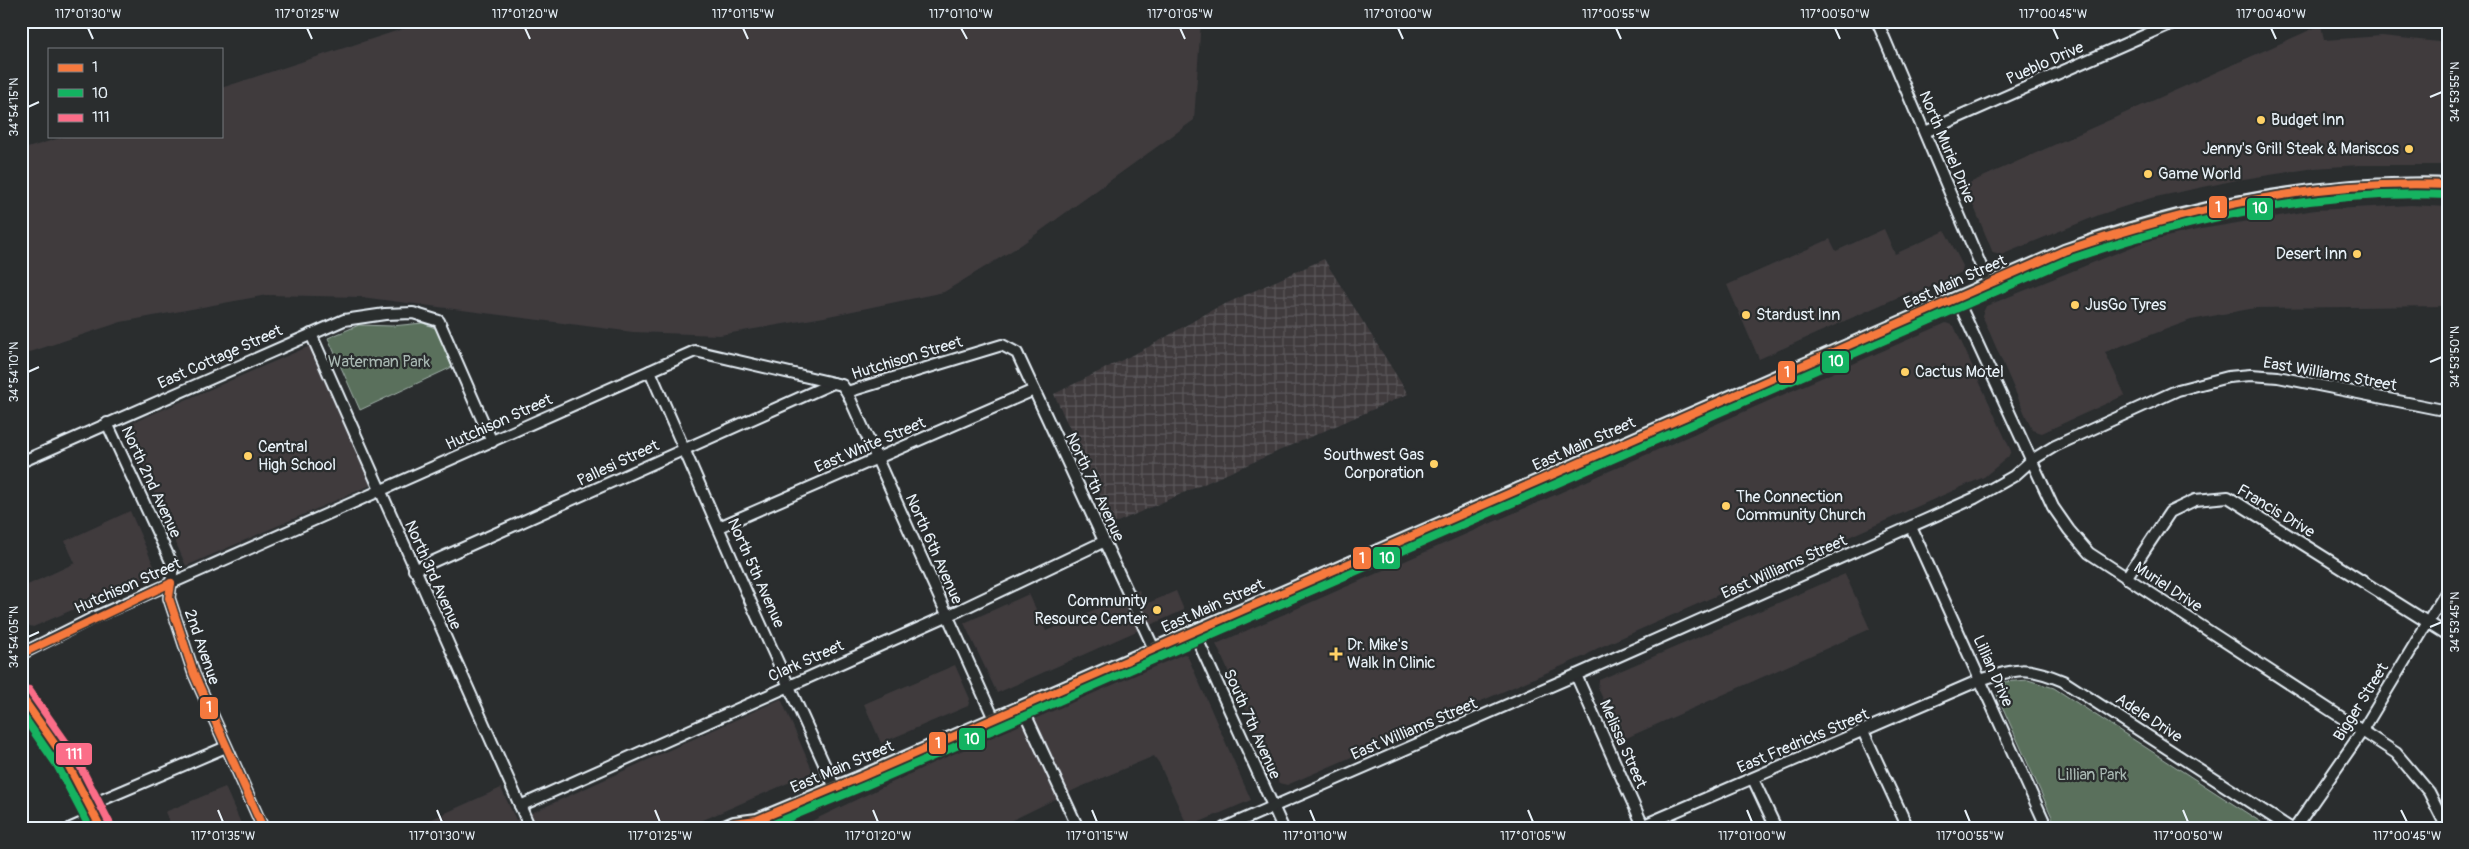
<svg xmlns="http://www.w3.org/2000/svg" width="2469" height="849" viewBox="0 0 2469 849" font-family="Pangolin,sans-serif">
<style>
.built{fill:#3f3b3e}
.industrial{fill:url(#industrial-grid)}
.park{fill:#5a705c;stroke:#a1b0aa}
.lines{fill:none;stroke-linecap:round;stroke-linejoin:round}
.minor-casing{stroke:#e8f1f8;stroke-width:14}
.major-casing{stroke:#e8f1f8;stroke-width:16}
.minor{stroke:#2a2d2e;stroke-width:10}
.major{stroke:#746a5a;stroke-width:12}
.bus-1-casing{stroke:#2a2d2e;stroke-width:11}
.bus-2-casing{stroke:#2a2d2e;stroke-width:11}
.bus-3-casing{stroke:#2a2d2e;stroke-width:11}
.bus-1{stroke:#f6793e;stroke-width:8}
.bus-2{stroke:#13b361;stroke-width:8}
.bus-3{stroke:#fb6d88;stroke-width:8}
.ticks{fill:none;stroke:#e8f1f8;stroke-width:2}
.poi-dot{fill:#ffd166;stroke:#2a2d2e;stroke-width:2}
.labels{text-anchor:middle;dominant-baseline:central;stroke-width:4.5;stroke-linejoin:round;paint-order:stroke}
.street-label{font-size:16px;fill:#e8f1f8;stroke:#2a2d2e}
.poi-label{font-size:16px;fill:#e8f1f8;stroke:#2a2d2e;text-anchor:start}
.park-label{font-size:16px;fill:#a8b7b2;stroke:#2a2d2e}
.line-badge{stroke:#2a2d2e;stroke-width:2}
.badge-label{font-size:14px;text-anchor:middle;font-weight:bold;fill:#fff}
.neatline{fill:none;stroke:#e8f1f8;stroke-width:2}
.ticks-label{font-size:12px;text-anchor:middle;fill:#e8f1f8}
</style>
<defs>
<pattern id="industrial-grid" width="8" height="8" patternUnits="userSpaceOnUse" patternTransform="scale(1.25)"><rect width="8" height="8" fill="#3f3b3e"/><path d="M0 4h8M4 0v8" fill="none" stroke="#5b585b"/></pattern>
</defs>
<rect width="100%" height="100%" fill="#2a2d2e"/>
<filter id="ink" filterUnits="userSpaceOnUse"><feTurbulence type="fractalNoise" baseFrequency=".02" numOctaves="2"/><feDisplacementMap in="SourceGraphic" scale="10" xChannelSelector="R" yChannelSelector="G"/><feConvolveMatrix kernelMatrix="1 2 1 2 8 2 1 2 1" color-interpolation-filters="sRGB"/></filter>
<g filter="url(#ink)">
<g class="built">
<polygon points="427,21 1201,21 1194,120 1021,245 944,292 824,317 720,335 633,332 361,297 267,295 121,322 21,355 21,150 66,136 221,136 221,88"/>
<polygon points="2321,25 2324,40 2382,36 2448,43 2448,165 2359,165 2315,168 2237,180 2151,198 2099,215 2001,255 1993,253 1965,185"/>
<polygon points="2411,205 2448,207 2448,306 2255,308 2191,320 2105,352 2125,395 2042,433 2032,430 1982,315 1986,306 2144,242 2201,229 2315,210"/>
<polygon points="1884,229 1895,254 1945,231 1963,266 1962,272 1914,295 1912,291 1759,359 1727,285 1830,239 1836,251"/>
<polygon points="1946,323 1954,326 2011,451 2008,457 1984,477 1596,649 1585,656 1287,785 1279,783 1216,644"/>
<polygon points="310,346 371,485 186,566 125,426"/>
<polygon points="130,511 157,573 33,627 27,625 21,613 21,588 75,563 65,541"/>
<polygon points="1845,574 1870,629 1622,740 1598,688 1599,680"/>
<polygon points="1139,590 1146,604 1176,591 1184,610 997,693 964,623 1029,594 1046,631"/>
<polygon points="1184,654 1187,655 1251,800 1188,827 1159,763 1154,756 1076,789 996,828 797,828 935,762"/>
<polygon points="955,665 970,699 968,706 881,743 864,704"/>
<polygon points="781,699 813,772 685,828 412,828 501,788 516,820"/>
<polygon points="225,787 243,828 159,828 170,823 165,812"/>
</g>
<polygon class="industrial" points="1324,259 1408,394 1113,524 1054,394 1152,345 1214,309"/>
<g class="park">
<polygon points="423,323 437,329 452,367 360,410 328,338 359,325 392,326"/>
<polygon points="2028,680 2054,688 2270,828 2057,828 1997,695 2003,682"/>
</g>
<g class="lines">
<g class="minor-casing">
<g id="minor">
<polyline points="1877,21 1989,285"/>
<polyline points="1925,132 2177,21"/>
<polyline points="1957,299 2053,507 2069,530 2089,553 2396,753 2429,792 2447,828"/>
<polyline points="311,334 530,828"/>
<polyline points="650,371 752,605 835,788"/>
<polyline points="847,392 994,719"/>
<polyline points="107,423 173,566 169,598 194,674 263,828"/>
<polyline points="21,462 344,320 385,314 413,313 439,321 492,442"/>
<polyline points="719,527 1034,390"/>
<polyline points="1911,527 2047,828"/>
<polyline points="414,570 833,383"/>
<polyline points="2126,578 2170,512 2195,500 2228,497 2448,635"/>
<polyline points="1194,632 1283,828"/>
<polyline points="21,654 95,617 695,351 842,385 847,392 1002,345 1017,353 1154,649"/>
<polyline points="1576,675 1644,828"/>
<polyline points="1022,707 1078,828"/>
<polyline points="1863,731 1908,828"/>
<polyline points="1753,779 1776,828"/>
<polyline points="90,805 226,747"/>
<polyline points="520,806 960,610 1103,542"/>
<polyline points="71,828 96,817"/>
<polyline points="1224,828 1576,675 1975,498 2014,476 2032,460 2055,446 2178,390 2228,377 2251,375 2278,377 2448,411"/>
<path d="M1637 828 1980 680C2017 668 2027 666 2063 681L2290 828"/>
<polyline points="2295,828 2363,730 2448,589"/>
</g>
</g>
<g class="major-casing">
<g id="major">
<path d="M21 696C52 736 81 781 101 828"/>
<path d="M722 828 734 823 757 820 863 776 2064 251C2158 217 2253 195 2353 187 2384 185 2416 183 2448 185"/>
</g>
</g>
<use href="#minor" class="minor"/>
<use href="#major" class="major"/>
<g class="bus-1-casing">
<g id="bus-1">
<polyline points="171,583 169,598 194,674 263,828"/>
<polyline points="21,654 171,583"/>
<polyline points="21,696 65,759 101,828"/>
<path d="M723 828 734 823 757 820 863 776 2064 251C2187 209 2317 179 2448 185"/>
</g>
</g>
<g class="bus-2-casing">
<g id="bus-2">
<polyline points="21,713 57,765 90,828"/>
<path d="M764 828 867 785 2068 260C2189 218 2318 189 2448 195"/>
</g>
</g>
<g class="bus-3-casing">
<polyline id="bus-3" points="29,690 74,754 110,824"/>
</g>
<use href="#bus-1" class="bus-1"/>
<use href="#bus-2" class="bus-2"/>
<use href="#bus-3" class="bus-3"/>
</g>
</g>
<path class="ticks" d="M88 28 93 39M307 28 312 39M525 28 530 39M743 28 748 39M961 28 967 39M1180 28 1185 39M1398 28 1403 39M1616 28 1621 39M1835 28 1840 39M2053 28 2058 39M2271 28 2276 39M2430 97 2442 92M28 107 39 102M2430 362 2442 357M28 372 39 367M2430 627 2442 622M28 637 39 632M218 810 223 822M437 810 442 822M655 810 660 822M873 810 878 822M1092 810 1097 822M1310 810 1315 822M1528 810 1533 822M1747 810 1752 822M1965 810 1970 822M2183 810 2188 822M2401 810 2407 822"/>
<g class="poi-dot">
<circle cx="2261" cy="120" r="5"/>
<circle cx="2409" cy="149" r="5"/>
<circle cx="2148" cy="174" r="5"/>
<circle cx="2357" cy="254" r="5"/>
<circle cx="2075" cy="305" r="5"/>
<circle cx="1746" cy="315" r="5"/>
<circle cx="1905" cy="372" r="5"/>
<circle cx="248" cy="456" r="5"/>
<circle cx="1434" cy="464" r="5"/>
<circle cx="1726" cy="506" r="5"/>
<circle cx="1157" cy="610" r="5"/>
<path d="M1333.5 646.5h5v5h5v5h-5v5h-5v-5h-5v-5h5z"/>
</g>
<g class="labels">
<g class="street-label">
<text transform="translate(2045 63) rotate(-24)">Pueblo Drive</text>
<text transform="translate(1947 147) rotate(67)">North Muriel Drive</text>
<text transform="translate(1955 282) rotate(-24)">East Main Street</text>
<text transform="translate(220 357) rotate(-24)">East Cottage Street</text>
<text transform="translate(907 358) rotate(-17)">Hutchison Street</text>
<text transform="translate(2330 374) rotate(10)">East Williams Street</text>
<text transform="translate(499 422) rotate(-24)">Hutchison Street</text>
<text transform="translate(1584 444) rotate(-24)">East Main Street</text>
<text transform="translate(870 445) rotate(-23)">East White Street</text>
<text transform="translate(618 463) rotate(-25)">Pallesi Street</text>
<text transform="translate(151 482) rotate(65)">North 2nd Avenue</text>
<text transform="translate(1095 487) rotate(65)">North 7th Avenue</text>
<text transform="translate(2276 511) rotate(31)">Francis Drive</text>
<text transform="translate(934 549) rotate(66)">North 6th Avenue</text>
<text transform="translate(1784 567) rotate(-24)">East Williams Street</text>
<text transform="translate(756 573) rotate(66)">North 5th Avenue</text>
<text transform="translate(433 575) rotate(66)">North 3rd Avenue</text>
<text transform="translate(128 586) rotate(-24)">Hutchison Street</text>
<text transform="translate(2168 587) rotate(33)">Muriel Drive</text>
<text transform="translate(1213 606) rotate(-24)">East Main Street</text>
<text transform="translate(202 647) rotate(71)">2nd Avenue</text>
<text transform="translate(806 661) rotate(-24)">Clark Street</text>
<text transform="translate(1993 671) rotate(66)">Lillian Drive</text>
<text transform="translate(2361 702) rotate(-58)">Bigger Street</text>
<text transform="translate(2149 718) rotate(33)">Adele Drive</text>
<text transform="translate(1252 724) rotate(66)">South 7th Avenue</text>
<text transform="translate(1414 729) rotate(-23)">East Williams Street</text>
<text transform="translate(1803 741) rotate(-23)">East Fredricks Street</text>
<text transform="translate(1623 744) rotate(66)">Melissa Street</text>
<text transform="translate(842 767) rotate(-23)">East Main Street</text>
</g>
<g class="poi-label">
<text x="2271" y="120">Budget Inn</text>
<text x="2399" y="149" text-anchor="end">Jenny's Grill Steak &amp; Mariscos</text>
<text x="2158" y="174">Game World</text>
<text x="2347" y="254" text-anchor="end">Desert Inn</text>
<text x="2085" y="305">JusGo Tyres</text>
<text x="1756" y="315">Stardust Inn</text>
<text x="1915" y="372">Cactus Motel</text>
<text x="258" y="447">Central<tspan x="258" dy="18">High School</tspan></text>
<text x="1424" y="455" text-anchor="end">Southwest Gas<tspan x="1424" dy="18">Corporation</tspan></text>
<text x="1736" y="497">The Connection<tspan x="1736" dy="18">Community Church</tspan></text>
<text x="1147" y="601" text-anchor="end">Community<tspan x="1147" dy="18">Resource Center</tspan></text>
<text x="1347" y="645">Dr. Mike's<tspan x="1347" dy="18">Walk In Clinic</tspan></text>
</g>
<g class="park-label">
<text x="379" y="362">Waterman Park</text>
<text x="2092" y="775">Lillian Park</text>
</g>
</g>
<g class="line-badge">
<rect x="2208" y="195" width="20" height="24" rx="5" fill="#f6793e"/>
<rect x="2246" y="197" width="28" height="24" rx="5" fill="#13b361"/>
<rect x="1821" y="350" width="29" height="24" rx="5" fill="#13b361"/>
<rect x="1777" y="360" width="19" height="24" rx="5" fill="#f6793e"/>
<rect x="1372" y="546" width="29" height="24" rx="5" fill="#13b361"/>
<rect x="1352" y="546" width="20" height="24" rx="5" fill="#f6793e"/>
<rect x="199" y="696" width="20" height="24" rx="5" fill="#f6793e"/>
<rect x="958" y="727" width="28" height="24" rx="5" fill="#13b361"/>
<rect x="928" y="731" width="19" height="24" rx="5" fill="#f6793e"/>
<rect x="55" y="742" width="38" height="24" rx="5" fill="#fb6d88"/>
</g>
<g class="badge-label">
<text x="2218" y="212">1</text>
<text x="2260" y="213">10</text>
<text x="1836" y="366">10</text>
<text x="1787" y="377">1</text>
<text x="1387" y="563">10</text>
<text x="1362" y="563">1</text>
<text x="209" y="712">1</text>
<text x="972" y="744">10</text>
<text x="938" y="748">1</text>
<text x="74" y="759">111</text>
</g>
<rect width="2469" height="849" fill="none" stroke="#2a2d2e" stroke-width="55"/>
<rect x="48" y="48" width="175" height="90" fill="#2a2d2e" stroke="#767b7f"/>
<rect x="58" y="64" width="25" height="8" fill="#f6793e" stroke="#767b7f"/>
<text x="92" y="72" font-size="15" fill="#e8f1f8">1</text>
<rect x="58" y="89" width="25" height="8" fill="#13b361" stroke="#767b7f"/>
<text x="92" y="98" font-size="15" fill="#e8f1f8">10</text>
<rect x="58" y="114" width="25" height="8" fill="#fb6d88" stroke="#767b7f"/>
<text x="92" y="122" font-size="15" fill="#e8f1f8">111</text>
<rect x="28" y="28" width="2414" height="794" class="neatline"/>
<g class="ticks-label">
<text x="88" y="18">117°01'30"W</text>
<text x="307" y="18">117°01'25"W</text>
<text x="525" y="18">117°01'20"W</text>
<text x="743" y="18">117°01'15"W</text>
<text x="961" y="18">117°01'10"W</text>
<text x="1180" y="18">117°01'05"W</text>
<text x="1398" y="18">117°01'00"W</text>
<text x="1616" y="18">117°00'55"W</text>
<text x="1835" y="18">117°00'50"W</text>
<text x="2053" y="18">117°00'45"W</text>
<text x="2271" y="18">117°00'40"W</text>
<text transform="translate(2455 92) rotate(-90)" y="4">34°53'55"N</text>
<text transform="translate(14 107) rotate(-90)" y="4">34°54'15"N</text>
<text transform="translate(2455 357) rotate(-90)" y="4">34°53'50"N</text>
<text transform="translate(14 372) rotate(-90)" y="4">34°54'10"N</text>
<text transform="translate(2455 622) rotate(-90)" y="4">34°53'45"N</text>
<text transform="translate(14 637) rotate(-90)" y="4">34°54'05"N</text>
<text x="223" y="840">117°01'35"W</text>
<text x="442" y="840">117°01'30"W</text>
<text x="660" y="840">117°01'25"W</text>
<text x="878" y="840">117°01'20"W</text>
<text x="1097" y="840">117°01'15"W</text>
<text x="1315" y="840">117°01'10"W</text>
<text x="1533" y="840">117°01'05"W</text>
<text x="1752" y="840">117°01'00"W</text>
<text x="1970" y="840">117°00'55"W</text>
<text x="2188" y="840">117°00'50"W</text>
<text x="2407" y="840">117°00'45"W</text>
</g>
</svg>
